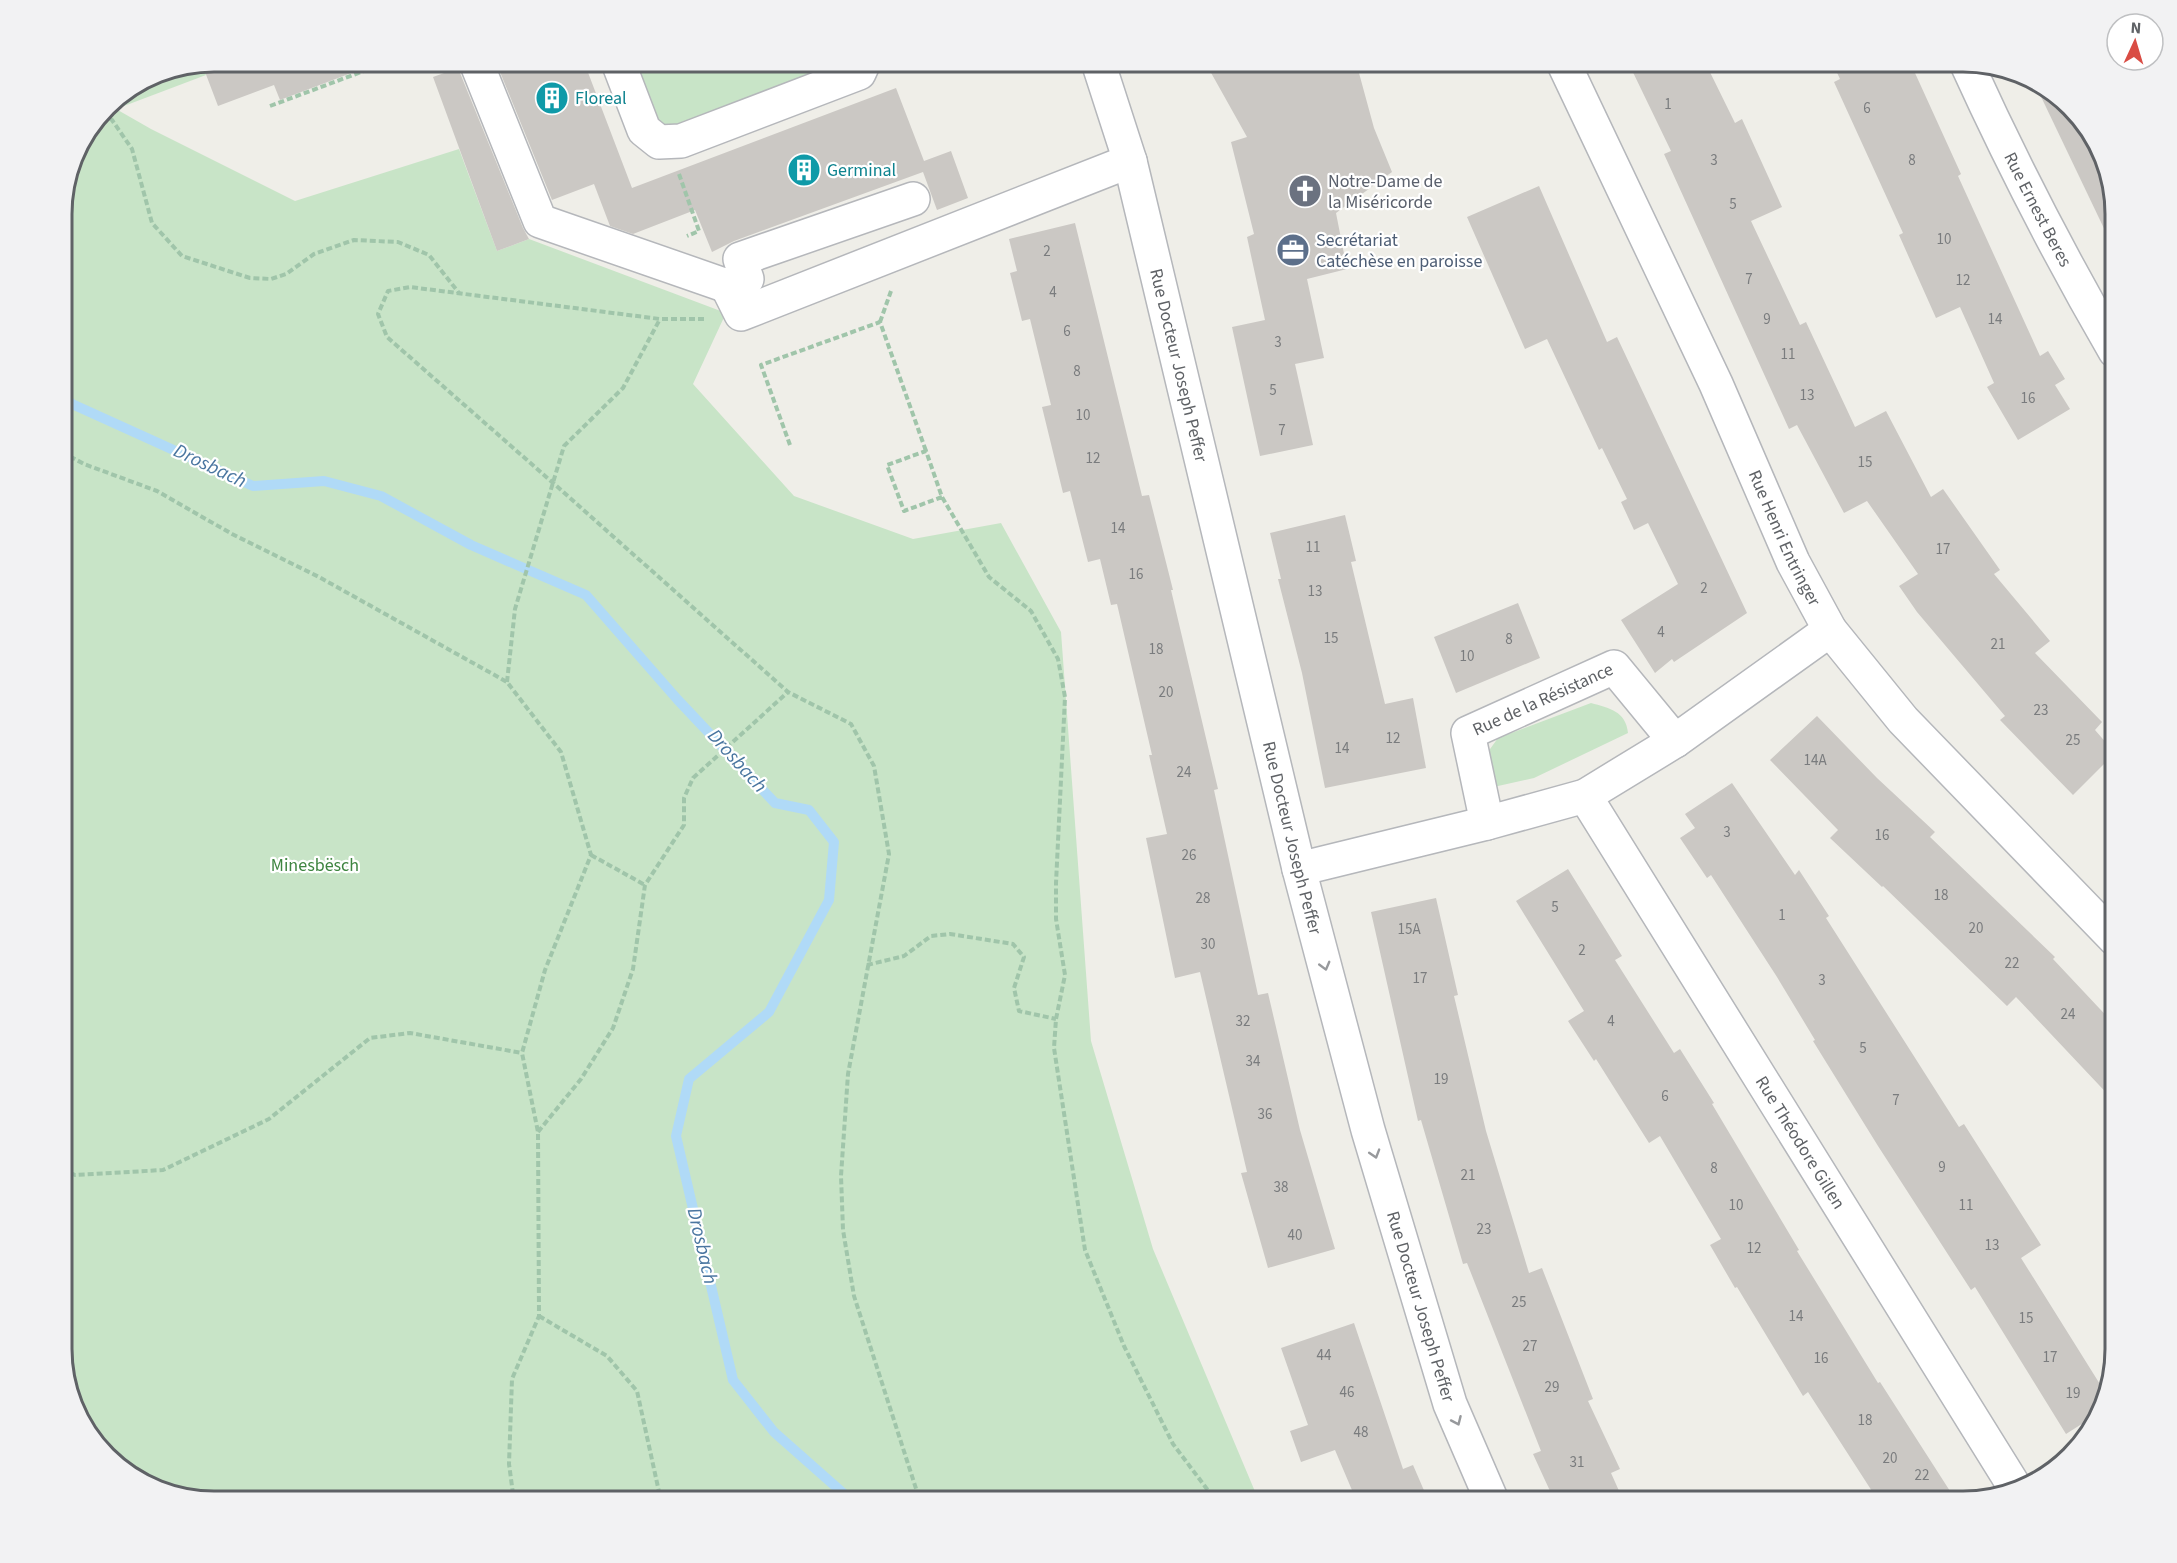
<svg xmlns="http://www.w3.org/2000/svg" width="2177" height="1563" viewBox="0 0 2177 1563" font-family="'Source Sans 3',sans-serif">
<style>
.green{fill:#c8e4c7}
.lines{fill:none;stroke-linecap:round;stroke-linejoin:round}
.stream{stroke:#b0daf7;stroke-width:10}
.building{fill:#cbc8c4}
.minor-casing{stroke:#b5b7bb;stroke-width:36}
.path{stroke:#a0c5aa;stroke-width:4;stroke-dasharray:6 3;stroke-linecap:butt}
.minor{stroke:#fff;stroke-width:33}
.oneway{stroke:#97999c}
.labels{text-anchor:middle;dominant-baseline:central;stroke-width:4.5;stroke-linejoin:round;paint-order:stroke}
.number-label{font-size:15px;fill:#7a7c7e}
.culture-label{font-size:18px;fill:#0d838f;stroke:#fff;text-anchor:start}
.worship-label{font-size:18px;fill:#5b616d;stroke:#fff;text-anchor:start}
.street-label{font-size:18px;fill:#5f6266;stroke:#fff}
.service-label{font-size:18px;fill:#4e5e75;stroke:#fff;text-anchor:start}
.park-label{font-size:18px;fill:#3f8541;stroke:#fff}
.water-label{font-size:20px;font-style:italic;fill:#4a76a0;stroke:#fff}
.rim{fill:none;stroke:#5f6266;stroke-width:3}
</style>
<rect width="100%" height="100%" fill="#efeee8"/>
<g class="green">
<polygon points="633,62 850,62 678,128 665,128 654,121"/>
<polygon points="202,64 206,75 124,106 120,96 156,73"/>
<polygon points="109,105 151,129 295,201 459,149 497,251 529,239 726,313 693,384 794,496 913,539 1001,523 1061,632 1091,1041 1153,1249 1259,1501 214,1501 165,1493 121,1470 77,1417 62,1359 62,204 77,147"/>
<path d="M1591 703C1609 708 1626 711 1628 733L1534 778 1489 788 1485 756 1498 738Z"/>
</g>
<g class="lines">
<polyline class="stream" points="62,396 72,404 253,486 324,481 381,496 471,545 586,595 677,699 775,803 809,810 834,842 829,900 769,1012 689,1079 676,1136 733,1380 774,1432 852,1501"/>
</g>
<g class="building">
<polygon points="214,62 375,62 375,64 280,100 274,85 218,106 202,64"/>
<polygon points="496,62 584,62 632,188 896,88 924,161 951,151 968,198 937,210 923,172 734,241 712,252 695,210 633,234 610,226 594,184 552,200"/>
<polygon points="1205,62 1356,62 1374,128 1392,172 1336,213 1347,269 1307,279 1324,358 1295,364 1313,445 1260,456 1232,327 1265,320 1247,237 1254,234 1231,142 1247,137"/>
<polygon points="1628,62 1705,62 1735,123 1742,119 1782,207 1751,221 1800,325 1806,322 1855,427 1886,411 1931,497 1943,489 2000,570 1994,574 2050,641 2035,653 2102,722 2095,730 2115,753 2073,795 2000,720 2005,716 1917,612 1899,586 1918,574 1867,501 1844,513 1797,425 1789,429 1664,154 1671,151"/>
<polygon points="1832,62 1910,62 1961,174 1958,176 2040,356 2048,351 2065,379 2055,385 2070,409 2018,440 1987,387 1994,383 1960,307 1936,318 1899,235 1903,233 1834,82 1840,79"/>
<polygon points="458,68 523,228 529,239 497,251 433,77"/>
<polygon points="2034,82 2056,93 2100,146 2115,214 2115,239 2110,241"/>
<polygon points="1539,186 1607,342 1617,337 1747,613 1674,662 1672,659 1655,673 1621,620 1678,584 1648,523 1634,530 1621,502 1627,499 1602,448 1599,450 1547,339 1525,349 1467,217"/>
<polygon points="1075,223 1142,496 1149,495 1173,590 1171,590 1218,789 1214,790 1258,995 1268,993 1300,1130 1335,1249 1268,1268 1241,1173 1247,1172 1200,972 1175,978 1146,838 1167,834 1149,755 1152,755 1117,604 1111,605 1100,559 1088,562 1070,491 1063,493 1042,407 1051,405 1030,319 1022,321 1010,273 1017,271 1009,239"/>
<polygon points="1345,515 1356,561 1351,562 1385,704 1413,698 1426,768 1325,788 1302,673 1278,579 1281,579 1270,533"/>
<polygon points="1518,603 1540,658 1456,693 1434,637"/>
<polygon points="1817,716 1877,778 1935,832 1930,837 2055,957 2053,959 2115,1025 2115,1102 2016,997 2007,1006 1883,886 1882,887 1830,838 1838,830 1770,760"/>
<polygon points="1732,783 1795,875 1799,870 1829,916 1826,918 1959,1127 1964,1124 2041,1245 2021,1258 2108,1397 2099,1413 2066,1434 1975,1287 1971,1290 1878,1146 1813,1041 1815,1040 1777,977 1711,875 1707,878 1680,838 1695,828 1685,814"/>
<polygon points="1568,869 1622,956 1615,960 1674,1053 1680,1049 1714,1103 1712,1104 1799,1250 1797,1251 1878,1383 1880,1382 1957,1502 1879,1502 1808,1392 1803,1396 1737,1287 1735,1288 1710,1245 1721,1239 1660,1136 1649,1143 1596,1059 1594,1061 1568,1021 1584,1011 1516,901"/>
<polygon points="1436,898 1458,995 1454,996 1486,1131 1529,1273 1542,1268 1593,1399 1588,1401 1620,1469 1611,1473 1624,1502 1555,1502 1533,1454 1541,1451 1467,1263 1463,1264 1421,1120 1418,1121 1371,912"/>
<polygon points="1354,1323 1403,1469 1413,1465 1429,1502 1357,1502 1335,1450 1301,1462 1290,1431 1308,1425 1281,1348"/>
</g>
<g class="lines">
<g class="minor-casing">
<g id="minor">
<polyline points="476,62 540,221 727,286 747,279 740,259 913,199"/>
<polyline points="618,62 644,130 659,142 681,141 859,73 864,62"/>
<path id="s1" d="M1098 62 1130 161 1299 869 1368 1130 1450 1404 1492 1501"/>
<path id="s2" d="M1563 62 1716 384 1793 562 1830 630 1903 720 2115 939"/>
<path id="s3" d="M1966 62C2011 161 2061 258 2115 351"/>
<polyline points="727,286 741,314 1130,161"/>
<path id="s4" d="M1585 796 2016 1489"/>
<path id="s5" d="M1487 823 1468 733 1614 667 1675 741"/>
<polyline points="1299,869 1487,823 1585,796 1675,741 1830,630"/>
</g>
</g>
<g class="path">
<polyline points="270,106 388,62"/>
<polyline points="102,114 112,120 132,149 152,223 182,256 250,278 271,279 286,274 314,254 354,240 398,242 429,255 459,293"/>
<polyline points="679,174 699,231 687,236"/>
<polyline points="704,319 660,319 410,287 388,291 378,314 387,337 552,482 788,692 851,724 874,766 889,854 848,1074 841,1176 843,1230 854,1296 920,1501"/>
<polyline points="880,322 891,291"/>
<polyline points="790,445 761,365 880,322 926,451"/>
<polyline points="62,452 84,464 157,491 232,534 319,577 507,682 561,752 591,855 545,970 522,1053 538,1132 539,1316 512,1379 509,1464 514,1501"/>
<polyline points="942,497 904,511 887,465 926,451 942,497 989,577 1031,611 1058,659 1065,697 1056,883 1056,919 1065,975 1056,1019 1054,1048 1085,1250 1124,1346 1173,1444 1216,1501"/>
<polyline points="507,682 515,609 564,446 623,388 660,319"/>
<polyline points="591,855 645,885"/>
<polyline points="867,965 904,956 931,936 950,934 1013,944 1024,957 1014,988 1019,1011 1056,1019"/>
<polyline points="538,1132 581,1079 613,1028 633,969 645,885 684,825 684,798 693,778 788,692"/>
<polyline points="62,1169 75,1175 163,1170 269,1119 370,1038 410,1033 522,1053"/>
<polyline points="539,1316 607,1356 637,1391 661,1501"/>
</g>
<use href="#minor" class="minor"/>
</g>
<defs><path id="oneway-chevron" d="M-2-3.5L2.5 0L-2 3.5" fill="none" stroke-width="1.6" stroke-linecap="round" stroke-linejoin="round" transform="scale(1.5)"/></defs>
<g class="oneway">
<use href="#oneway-chevron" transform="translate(1325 966) rotate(75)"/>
<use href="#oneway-chevron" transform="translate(1375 1154) rotate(73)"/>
<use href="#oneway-chevron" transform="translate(1457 1421) rotate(66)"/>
</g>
<defs>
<g id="building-disc" transform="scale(1.725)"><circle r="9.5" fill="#0f9aa8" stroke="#fff"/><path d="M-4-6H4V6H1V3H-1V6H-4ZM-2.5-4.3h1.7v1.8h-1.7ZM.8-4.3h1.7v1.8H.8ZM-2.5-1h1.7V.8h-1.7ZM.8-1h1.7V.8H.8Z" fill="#fff"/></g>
<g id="church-disc" transform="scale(1.725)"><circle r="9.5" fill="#6b7280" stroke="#fff"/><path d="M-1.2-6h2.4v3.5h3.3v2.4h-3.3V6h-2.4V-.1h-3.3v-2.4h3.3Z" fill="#fff"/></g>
<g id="office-disc" transform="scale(1.725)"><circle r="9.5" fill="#5c6f8a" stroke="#fff"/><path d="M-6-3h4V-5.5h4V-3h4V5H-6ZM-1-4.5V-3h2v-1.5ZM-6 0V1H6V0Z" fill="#fff"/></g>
</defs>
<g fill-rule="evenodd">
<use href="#building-disc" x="552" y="98"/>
<use href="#building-disc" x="804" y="170"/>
<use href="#church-disc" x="1305" y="191"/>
<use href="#office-disc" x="1293" y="250"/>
</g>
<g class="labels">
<g class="number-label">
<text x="1668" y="104">1</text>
<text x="1867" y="108">6</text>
<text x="1714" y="160">3</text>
<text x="1912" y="160">8</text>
<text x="1733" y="204">5</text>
<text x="1944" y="239">10</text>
<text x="1047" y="251">2</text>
<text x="1749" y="279">7</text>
<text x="1963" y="280">12</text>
<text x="1053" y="292">4</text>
<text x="1767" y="319">9</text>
<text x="1995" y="319">14</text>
<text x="1067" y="331">6</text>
<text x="1278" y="342">3</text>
<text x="1788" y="354">11</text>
<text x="1077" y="371">8</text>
<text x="1273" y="390">5</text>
<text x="1807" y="395">13</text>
<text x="2028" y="398">16</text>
<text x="1083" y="415">10</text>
<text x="1282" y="430">7</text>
<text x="1093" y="458">12</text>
<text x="1865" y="462">15</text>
<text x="1118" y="528">14</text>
<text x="1313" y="547">11</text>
<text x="1943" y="549">17</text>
<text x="1136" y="574">16</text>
<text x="1704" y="588">2</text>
<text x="1315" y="591">13</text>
<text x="1661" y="632">4</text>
<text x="1331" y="638">15</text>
<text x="1509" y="639">8</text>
<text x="1998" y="644">21</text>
<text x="1156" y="649">18</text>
<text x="1467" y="656">10</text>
<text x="1166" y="692">20</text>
<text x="2041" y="710">23</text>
<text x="1393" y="738">12</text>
<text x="2073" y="740">25</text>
<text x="1342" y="748">14</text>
<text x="1815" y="760">14A</text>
<text x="1184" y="772">24</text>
<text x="1727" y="832">3</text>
<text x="1882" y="835">16</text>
<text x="1189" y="855">26</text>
<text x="1941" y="895">18</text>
<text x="1203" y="898">28</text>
<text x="1555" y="907">5</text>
<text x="1782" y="915">1</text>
<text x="1976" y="928">20</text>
<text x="1409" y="929">15A</text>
<text x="1208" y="944">30</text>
<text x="1582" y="950">2</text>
<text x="2012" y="963">22</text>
<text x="1420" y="978">17</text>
<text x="1822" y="980">3</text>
<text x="2068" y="1014">24</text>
<text x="1243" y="1021">32</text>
<text x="1611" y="1021">4</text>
<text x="1863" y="1048">5</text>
<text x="1253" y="1061">34</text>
<text x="1441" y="1079">19</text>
<text x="1665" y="1096">6</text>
<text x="1896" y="1100">7</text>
<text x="1265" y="1114">36</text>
<text x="1942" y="1167">9</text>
<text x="1714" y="1168">8</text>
<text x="1468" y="1175">21</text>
<text x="1281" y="1187">38</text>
<text x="1736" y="1205">10</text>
<text x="1966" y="1205">11</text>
<text x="1484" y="1229">23</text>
<text x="1295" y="1235">40</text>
<text x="1992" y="1245">13</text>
<text x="1754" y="1248">12</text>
<text x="1519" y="1302">25</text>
<text x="1796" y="1316">14</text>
<text x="2026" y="1318">15</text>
<text x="1530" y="1346">27</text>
<text x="1324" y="1355">44</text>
<text x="2050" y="1357">17</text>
<text x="1821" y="1358">16</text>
<text x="1552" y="1387">29</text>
<text x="1347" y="1392">46</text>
<text x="2073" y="1393">19</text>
<text x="1865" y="1420">18</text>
<text x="1361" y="1432">48</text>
<text x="1890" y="1458">20</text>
<text x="1577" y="1462">31</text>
<text x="1922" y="1475">22</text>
</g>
<g class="culture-label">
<text x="575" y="98">Floreal</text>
<text x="827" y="170">Germinal</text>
</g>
<g class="worship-label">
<text x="1328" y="181">Notre-Dame de<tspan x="1328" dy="21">la Miséricorde</tspan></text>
</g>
<g class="street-label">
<text stroke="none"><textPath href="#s3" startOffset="164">Rue Ernest Beres</textPath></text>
<text stroke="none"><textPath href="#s1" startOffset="314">Rue Docteur Joseph Peffer</textPath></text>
<text stroke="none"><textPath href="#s2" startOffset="525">Rue Henri Entringer</textPath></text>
<text stroke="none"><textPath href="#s5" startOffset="174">Rue de la Résistance</textPath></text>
<text stroke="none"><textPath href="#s1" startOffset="800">Rue Docteur Joseph Peffer</textPath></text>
<text stroke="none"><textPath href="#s4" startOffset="408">Rue Théodore Gillen</textPath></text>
<text stroke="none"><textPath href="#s1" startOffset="1286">Rue Docteur Joseph Peffer</textPath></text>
</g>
<g class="service-label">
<text x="1316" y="240">Secrétariat<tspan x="1316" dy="21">Catéchèse en paroisse</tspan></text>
</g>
<g class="park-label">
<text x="315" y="865">Minesbësch</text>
</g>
<g class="water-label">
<text transform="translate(210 466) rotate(25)">Drosbach</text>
<text transform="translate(737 761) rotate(48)">Drosbach</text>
<text transform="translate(702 1246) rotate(77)">Drosbach</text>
</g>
</g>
<path d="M0 0H2177V1563H0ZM214 72H1963A142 142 0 0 1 2105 214V1349A142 142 0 0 1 1963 1491H214A142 142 0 0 1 72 1349V214A142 142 0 0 1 214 72Z" fill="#f2f2f3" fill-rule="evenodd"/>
<path class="rim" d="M214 72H1963A142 142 0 0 1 2105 214V1349A142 142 0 0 1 1963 1491H214A142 142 0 0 1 72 1349V214A142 142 0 0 1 214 72Z"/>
<g transform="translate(2135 42) rotate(4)"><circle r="28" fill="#ffffff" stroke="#bfc0c2" stroke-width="1.5"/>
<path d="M0-4.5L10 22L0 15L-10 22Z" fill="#d94c44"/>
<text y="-9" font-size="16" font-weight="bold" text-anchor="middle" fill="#5f6266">N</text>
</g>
</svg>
